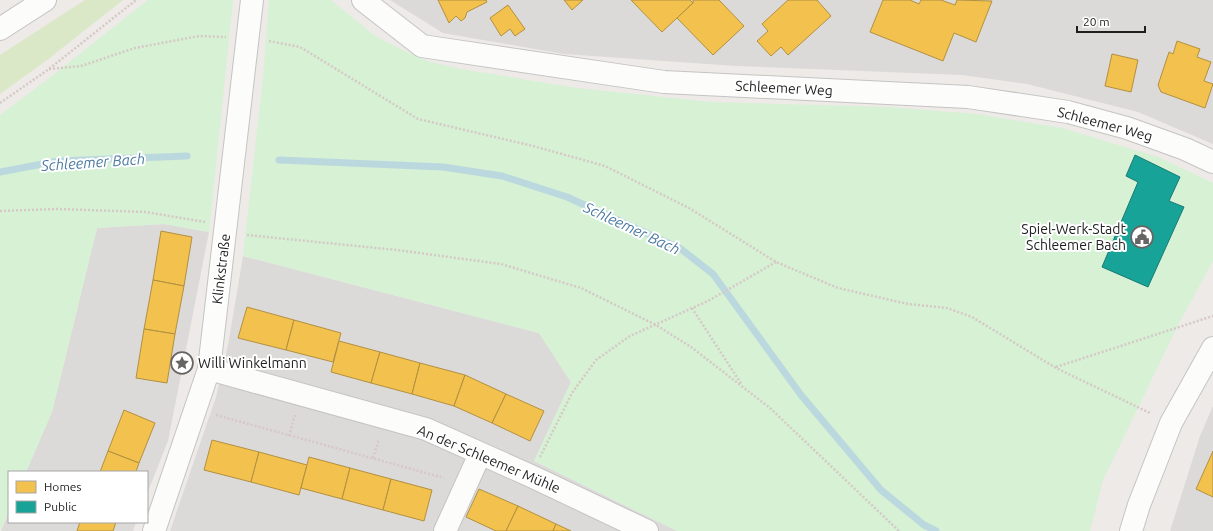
<svg xmlns="http://www.w3.org/2000/svg" width="1213" height="531" viewBox="0 0 1213 531" font-family="Ubuntu,sans-serif">
<style>
.residential{fill:#dcdad8}
.grass{fill:#dae8c7}
.park{fill:#d6f1d4}
.homes{fill:#f2c14e;stroke:#b29040}
.public{fill:#17a398;stroke:#197b73}
.lines{fill:none;stroke-linecap:round;stroke-linejoin:round}
.stream{stroke:#bcd8df;stroke-width:7}
.minor-casing{stroke:#c5c4c3;stroke-width:24}
.tertiary-casing{stroke:#c5c4c3;stroke-width:24}
.path{stroke:#d6c8c6;stroke-width:2.5;stroke-dasharray:2 2;stroke-linecap:butt}
.minor{stroke:#fcfcfb;stroke-width:22}
.tertiary{stroke:#fcfcfb;stroke-width:22}
.labels{text-anchor:middle;dominant-baseline:central;stroke-width:4;stroke-linejoin:round;paint-order:stroke}
.street-label{font-size:14px;fill:#1e1e1e;stroke:#fff}
.poi-label{font-size:14px;fill:#1e1e1e;stroke:#fff;text-anchor:end}
.water-label{font-size:15px;font-style:italic;fill:#4b7aa2;stroke:#fff}
</style>
<rect width="100%" height="100%" fill="#edeae7"/>
<g class="residential">
<polygon points="390,0 1213,0 1213,144 1138,112 1027,84 962,75 736,66 564,54 443,33"/>
<polygon points="164,224 209,232 168,441 147,494 147,472 26,472 52,412 97,228"/>
<polygon points="243,256 539,333 571,382 534,461 677,531 170,531 216,397 228,345"/>
<polygon points="1213,406 1213,531 1170,531 1200,436"/>
<polygon points="9,512 9,522 136,522 133,531 1,531"/>
</g>
<polygon class="grass" points="85,0 123,0 47,60 0,94 0,55"/>
<g class="park">
<polygon points="148,0 233,0 209,232 164,224 97,228 52,412 26,472 9,472 9,512 0,531 0,115 48,79"/>
<polygon points="269,0 331,0 375,36 402,50 430,62 461,69 577,88 711,102 887,107 976,114 1062,128 1158,157 1213,183 1213,261 1180,321 1103,480 1090,531 677,531 534,461 571,382 539,333 243,256 263,78"/>
</g>
<g class="homes">
<polygon points="438,0 486,0 487,2 467,12 465,18 461,21 456,16 449,23"/>
<polygon points="564,0 583,0 572,10"/>
<polygon points="631,0 690,0 693,3 662,32"/>
<polygon points="693,0 719,0 744,26 713,55 677,18 693,3"/>
<polygon points="788,0 817,0 831,16 788,55 781,47 771,56 757,41 768,31 762,24"/>
<polygon points="883,0 910,0 919,4 921,0 941,0 955,5 957,0 992,1 976,42 954,33 943,61 870,32"/>
<polygon points="508,5 525,29 515,36 510,29 501,36 490,18"/>
<polygon points="1177,41 1200,49 1197,57 1211,62 1204,81 1213,84 1205,108 1161,92 1158,85 1169,52 1173,54"/>
<polygon points="1112,54 1138,60 1131,92 1105,86"/>
<polygon points="161,231 192,237 184,286 153,280"/>
<polygon points="153,280 184,286 175,334 144,329"/>
<polygon points="247,307 294,320 286,350 238,338"/>
<polygon points="294,320 341,333 333,362 286,350"/>
<polygon points="144,329 175,334 167,383 136,378"/>
<polygon points="339,341 380,352 371,383 331,372"/>
<polygon points="380,352 420,363 412,394 371,383"/>
<polygon points="420,363 465,375 454,406 412,394"/>
<polygon points="465,375 506,394 492,423 454,406"/>
<polygon points="506,394 544,411 530,441 492,423"/>
<polygon points="124,410 155,423 139,463 108,451"/>
<polygon points="212,440 259,452 251,482 204,470"/>
<polygon points="108,451 139,463 136,472 100,472"/>
<polygon points="1213,451 1213,497 1196,489"/>
<polygon points="259,452 307,465 299,495 251,482"/>
<polygon points="309,457 350,468 342,499 301,488"/>
<polygon points="350,468 391,479 383,510 342,499"/>
<polygon points="391,479 432,490 424,521 383,510"/>
<polygon points="479,489 518,506 506,531 496,531 466,517"/>
<polygon points="518,506 556,524 553,531 506,531"/>
<polygon points="80,522 116,522 113,531 77,531"/>
<polygon points="556,524 571,531 553,531"/>
</g>
<polygon class="public" points="1135,155 1180,177 1169,201 1184,207 1148,287 1102,267 1138,182 1126,176"/>
<g class="lines">
<g class="stream">
<polyline points="279,160 443,167 502,176 567,197 681,249 713,274 801,395 881,490 924,525 936,531"/>
<polyline points="0,172 58,161 187,156"/>
</g>
<g class="minor-casing">
<g id="minor">
<polyline points="363,0 422,46 664,82 968,97 1068,112 1127,128 1185,149 1213,162"/>
<polyline points="209,369 426,429 531,476 647,531"/>
<polyline points="154,531 209,369 252,0"/>
<polyline points="445,531 480,454"/>
</g>
</g>
<g class="tertiary-casing">
<g id="tertiary">
<polyline points="0,29 45,0"/>
<polyline points="1131,531 1139,505 1171,423 1213,348"/>
</g>
</g>
<g class="path">
<polyline points="269,41 300,47 418,119 533,146 605,166 689,208 776,262 838,288 908,304 947,308 972,317 1056,368 1150,413"/>
<polyline points="49,69 81,66 135,48 199,36 226,37"/>
<polyline points="0,103 49,69 136,0"/>
<polyline points="0,211 57,209 146,212 205,222"/>
<polyline points="247,235 397,250 501,264 581,288 656,325 691,347 770,408 899,531"/>
<polyline points="692,308 742,385"/>
<polyline points="1056,367 1213,316"/>
<polyline points="216,415 444,478"/>
<polyline points="289,436 295,415"/>
<polyline points="540,457 572,393 596,360 630,336 708,301 776,262"/>
<polyline points="373,458 379,439"/>
</g>
<use href="#minor" class="minor"/>
<use href="#tertiary" class="tertiary"/>
</g>
<defs>
<g id="civic-ring" transform="scale(1.15)"><circle r="9.5" fill="#fff" stroke="#666564" stroke-width="1.5"/><path d="M-.6-6.5H3V-4.5H.6V-3L4-1V1h2V6H-6V1h2V-1L-.6-3ZM-1.2 2.5V6h2.4V2.5Z" fill="#666564"/></g>
<g id="sight-ring" transform="scale(1.15)"><circle r="9.5" fill="#fff" stroke="#666564" stroke-width="1.5"/><path d="M0-6L1.8-2.2L6-1.7L2.9 1.2L3.7 5.4L0 3.3L-3.7 5.4L-2.9 1.2L-6-1.7L-1.8-2.2Z" fill="#666564"/></g>
</defs>
<g fill-rule="evenodd">
<use href="#civic-ring" x="1142" y="237"/>
<use href="#sight-ring" x="182" y="363"/>
</g>
<g class="labels">
<g class="street-label">
<text transform="translate(784 88) rotate(3)">Schleemer Weg</text>
<text transform="translate(1105 124) rotate(15)">Schleemer Weg</text>
<text transform="translate(221 269) rotate(-83)">Klinkstraße</text>
<text transform="translate(489 459) rotate(23)">An der Schleemer Mühle</text>
</g>
<g class="poi-label">
<text x="1126" y="229">Spiel-Werk-Stadt<tspan x="1126" dy="16">Schleemer Bach</tspan></text>
<text x="198" y="363" text-anchor="start">Willi Winkelmann</text>
</g>
<g class="water-label">
<text transform="translate(93 162) rotate(-4)">Schleemer Bach</text>
<text transform="translate(632 228) rotate(25)">Schleemer Bach</text>
</g>
</g>
<rect x="8" y="471" width="140" height="52" fill="#ffffff" stroke="#a5a5a5"/>
<rect x="16" y="481" width="20" height="12" fill="#f2c14e" stroke="#a5a5a5"/>
<text x="44" y="491" font-size="12" fill="#1e1e1e">Homes</text>
<rect x="16" y="501" width="20" height="12" fill="#17a398" stroke="#a5a5a5"/>
<text x="44" y="511" font-size="12" fill="#1e1e1e">Public</text>
<path d="M1077 26v6h68v-6" fill="none" stroke="#1e1e1e" stroke-width="2"/>
<text x="1083" y="26" font-size="12" fill="#1e1e1e" stroke="#ffffff" stroke-width="3" paint-order="stroke">20 m</text>
</svg>
